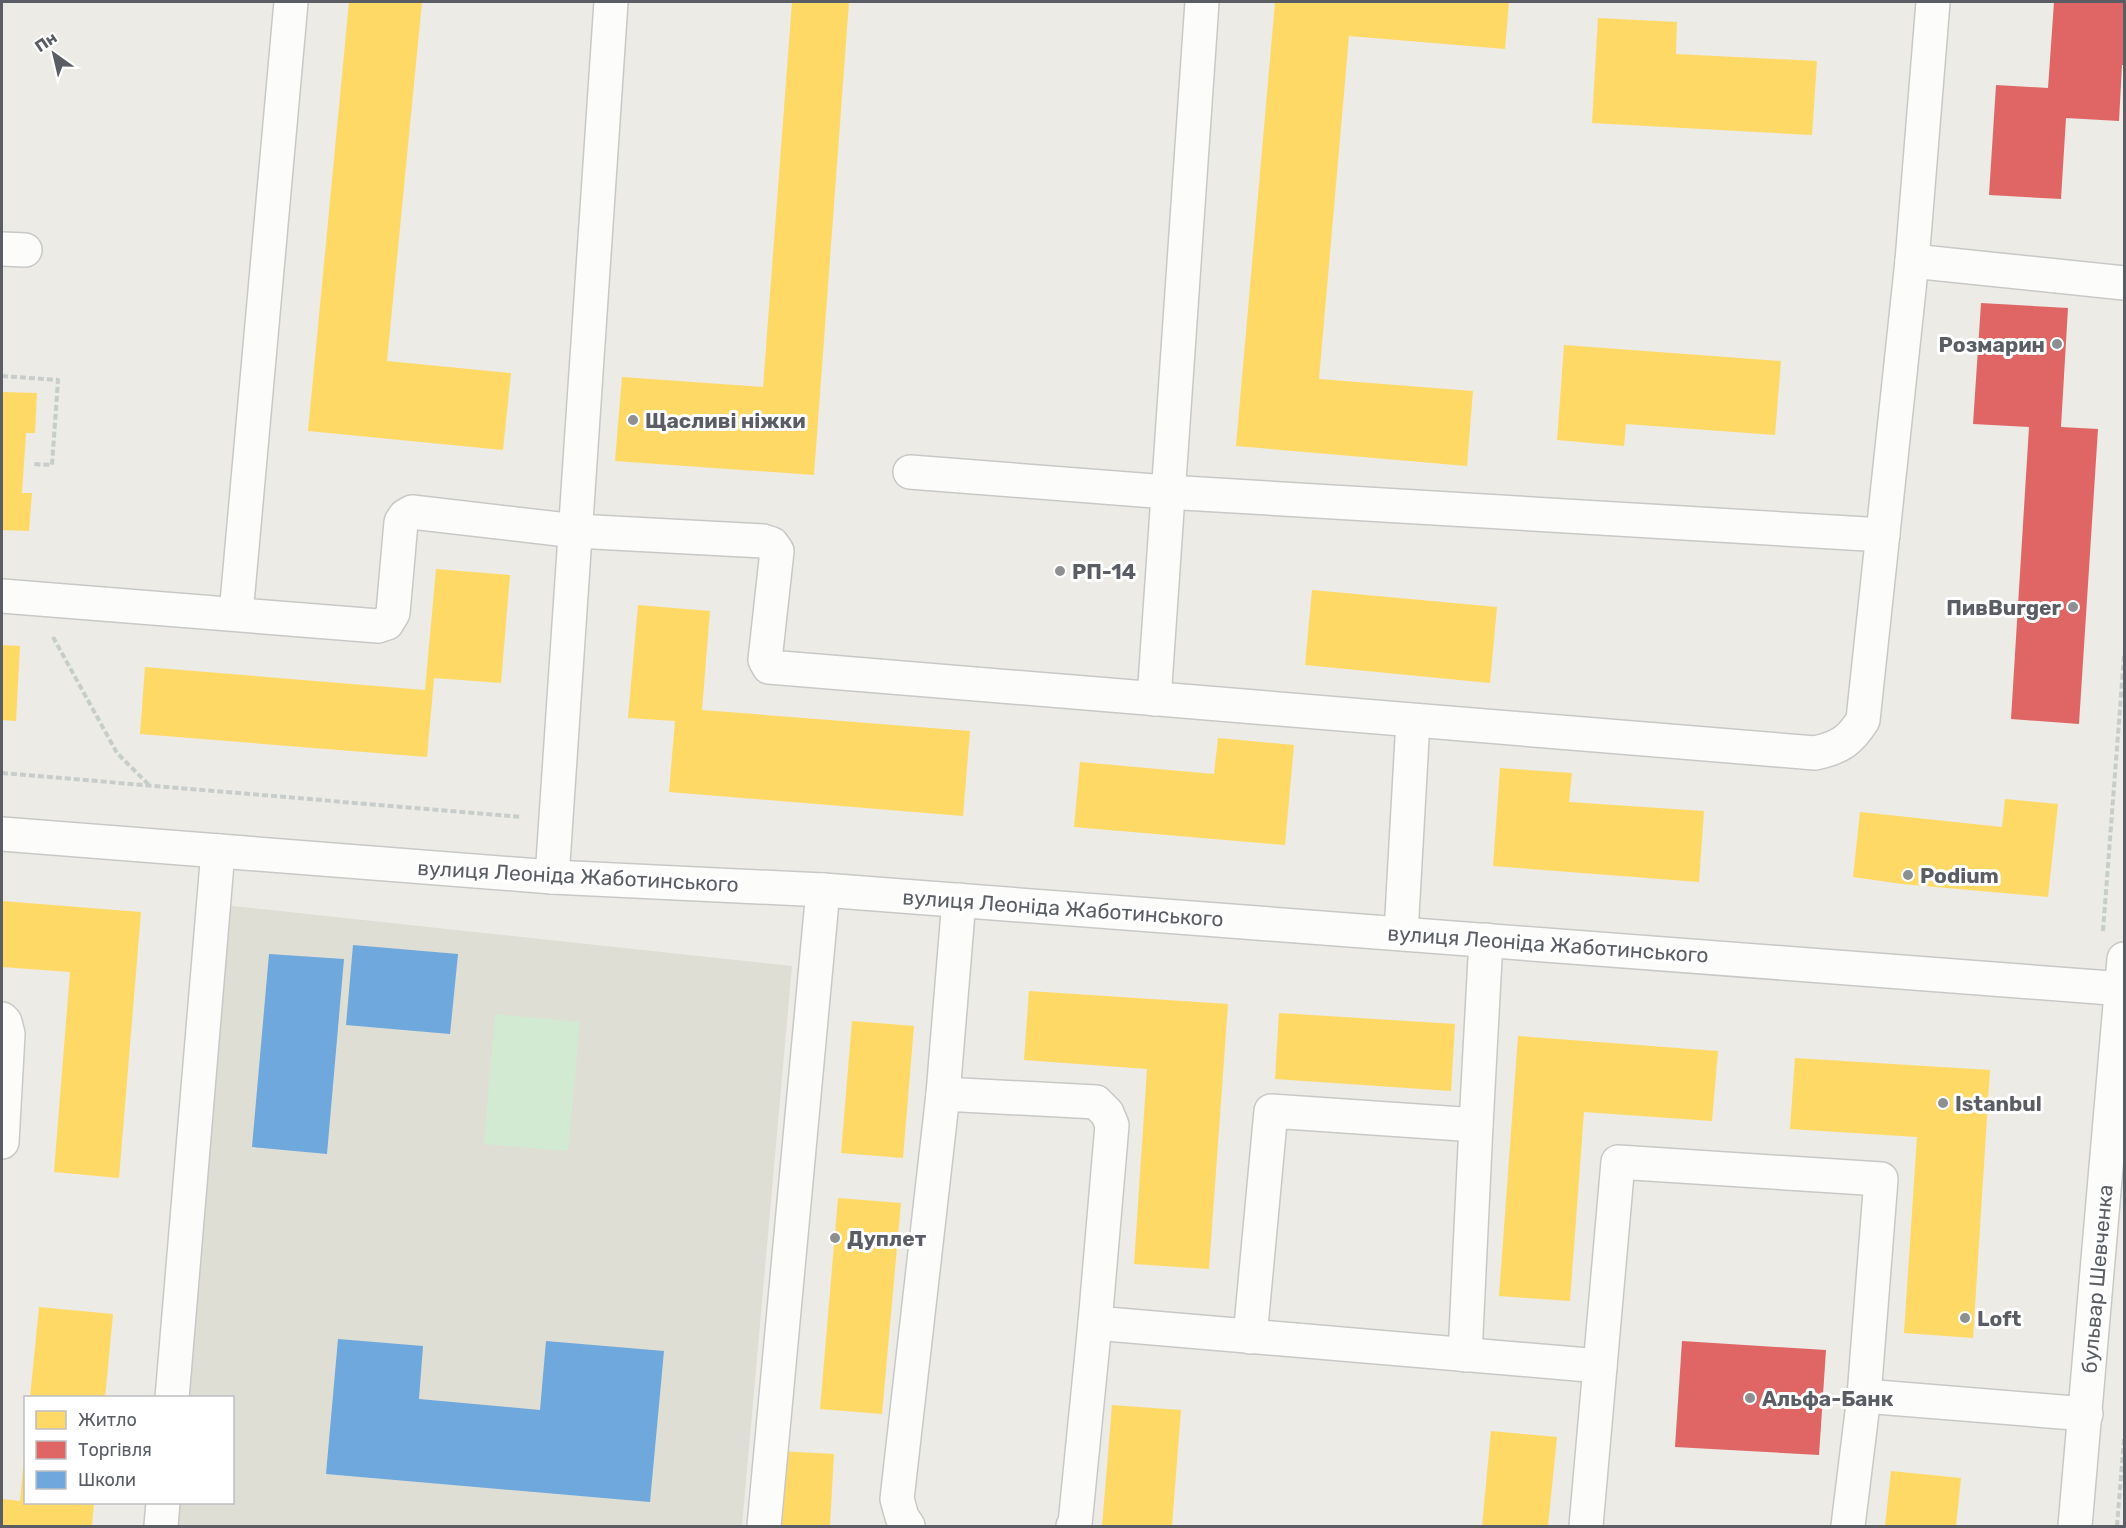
<svg xmlns="http://www.w3.org/2000/svg" width="2126" height="1528" viewBox="0 0 2126 1528" font-family="Rubik,sans-serif">
<style>
.education{fill:#deded5}
.green{fill:#d2ead1}
.homes{fill:#ffd966}
.shops{fill:#e06666}
.schools{fill:#6fa8dc}
.lines{fill:none;stroke-linecap:round;stroke-linejoin:round}
.minor-casing{stroke:#c8c9c7;stroke-width:36}
.path{stroke:#c7cdca;stroke-width:4;stroke-dasharray:6 3;stroke-linecap:butt}
.minor{stroke:#fcfcfb;stroke-width:33}
.poi-dot{fill:#8d8f91;stroke:#fff;stroke-width:2}
.labels{text-anchor:middle;dominant-baseline:central;stroke-width:6;stroke-linejoin:round;paint-order:stroke}
.poi-label{font-size:21px;font-weight:bold;fill:#5a5e64;stroke:#fff;text-anchor:start}
.street-label{font-size:21px;fill:#5a5e64;stroke:#fff}
</style>
<rect width="100%" height="100%" fill="#ecebe5"/>
<polygon class="education" points="224,905 792,966 742,1526 173,1526 174,1503 232,1502 232,1398 183,1397"/>
<polygon class="green" points="495,1014 580,1022 568,1151 484,1144"/>
<g class="homes">
<polygon points="349,2 422,2 387,361 511,373 503,450 308,431"/>
<polygon points="792,2 849,2 814,475 615,461 622,377 763,387"/>
<polygon points="1275,2 1509,2 1505,49 1349,36 1319,379 1473,391 1467,466 1236,446"/>
<polygon points="1598,18 1677,22 1676,54 1817,61 1812,135 1592,123"/>
<polygon points="1564,345 1781,361 1775,435 1626,424 1624,446 1557,440"/>
<polygon points="2,392 37,393 35,433 26,433 22,493 32,493 29,531 2,530"/>
<polygon points="436,569 510,575 501,683 434,678 427,757 140,734 145,667 425,690"/>
<polygon points="1312,590 1497,607 1490,683 1305,665"/>
<polygon points="638,605 710,611 702,710 970,731 963,816 669,792 675,721 628,718"/>
<polygon points="2,645 20,646 16,721 2,720"/>
<polygon points="1218,738 1294,745 1285,845 1074,827 1080,762 1214,774"/>
<polygon points="1500,768 1572,773 1569,802 1704,811 1699,882 1493,866"/>
<polygon points="2005,799 2058,804 2048,897 1902,884 1853,877 1860,812 2002,827"/>
<polygon points="2,901 141,912 119,1178 54,1172 70,972 2,967"/>
<polygon points="1029,991 1228,1004 1209,1269 1134,1264 1147,1069 1024,1060"/>
<polygon points="1279,1013 1455,1024 1451,1091 1275,1079"/>
<polygon points="852,1021 914,1026 903,1158 841,1153"/>
<polygon points="1518,1036 1718,1051 1712,1121 1584,1112 1570,1301 1499,1296"/>
<polygon points="1795,1058 1990,1070 1973,1338 1904,1333 1917,1137 1790,1129"/>
<polygon points="838,1198 901,1203 882,1414 820,1409"/>
<polygon points="39,1307 113,1314 105,1398 30,1398"/>
<polygon points="1112,1405 1181,1410 1172,1526 1102,1526"/>
<polygon points="1491,1431 1557,1437 1548,1526 1482,1526"/>
<polygon points="779,1451 834,1454 830,1526 775,1526"/>
<polygon points="24,1457 26,1457 26,1502 94,1502 92,1526 2,1526 2,1499 20,1501"/>
<polygon points="1891,1471 1961,1478 1956,1526 1885,1526"/>
</g>
<g class="shops">
<polygon points="2054,2 2124,2 2124,65 2122,65 2119,121 2066,118 2061,199 1989,195 1996,85 2048,88"/>
<polygon points="1981,303 2068,308 2061,427 2098,429 2079,724 2011,719 2029,427 1973,424"/>
<polygon points="1682,1341 1826,1350 1819,1455 1675,1447"/>
</g>
<g class="schools">
<polygon points="353,945 458,954 450,1034 346,1025"/>
<polygon points="269,954 344,959 327,1154 252,1147"/>
<polygon points="338,1339 423,1346 419,1399 540,1410 546,1341 664,1351 650,1502 326,1474"/>
</g>
<g class="lines">
<g class="minor-casing">
<g id="minor">
<polyline points="2,249 25,250"/>
<polyline points="1912,261 2124,283"/>
<polyline points="910,472 1167,492 1883,535"/>
<path d="M2 596 378 626 387 623 393 613 401 522 405 516 412 512 576 531 763 541 772 544 777 551 765 660 769 667 1815 753C1839 748 1850 741 1863 720L1912 261 1933 2"/>
<polyline points="236,614 291,2"/>
<polyline points="1154,699 1202,2"/>
<polyline points="2,834 552,877 823,890 2124,989"/>
<polyline points="552,877 611,2"/>
<polyline points="1401,933 1413,721"/>
<polyline points="2,1019 5,1022 8,1034 2,1142"/>
<polyline points="943,1094 959,900"/>
<polyline points="1095,1323 1600,1366"/>
<polyline points="1250,1337 1271,1111 1476,1125 1486,940"/>
<polyline points="1465,1355 1476,1125"/>
<polyline points="1864,1396 2086,1414"/>
<polyline points="172,1398 218,851"/>
<polyline points="161,1526 163,1502"/>
<polyline points="764,1526 823,890"/>
<polyline points="908,1526 902,1517 897,1499 943,1094 1096,1102 1107,1113 1112,1125 1095,1323 1075,1524 1073,1526"/>
<polyline points="1586,1526 1618,1162 1881,1179 1864,1396 1848,1526"/>
<polyline points="2075,1526 2124,959"/>
</g>
</g>
<g class="path">
<polyline points="2,376 58,380 52,465 33,464"/>
<polyline points="53,637 117,753 149,785"/>
<polyline points="2,773 521,817"/>
<polyline points="2103,931 2124,656"/>
<polyline points="2117,1526 2124,1439"/>
</g>
<use href="#minor" class="minor"/>
</g>
<g class="poi-dot">
<circle cx="2057" cy="344" r="6"/>
<circle cx="633" cy="420" r="6"/>
<circle cx="1060" cy="571" r="6"/>
<circle cx="2073" cy="607" r="6"/>
<circle cx="1908" cy="875" r="6"/>
<circle cx="1943" cy="1103" r="6"/>
<circle cx="835" cy="1238" r="6"/>
<circle cx="1965" cy="1318" r="6"/>
<circle cx="1750" cy="1398" r="6"/>
</g>
<g class="labels">
<g class="poi-label">
<text x="2045" y="344" text-anchor="end">Розмарин</text>
<text x="645" y="420">Щасливі ніжки</text>
<text x="1072" y="571">РП-14</text>
<text x="2061" y="607" text-anchor="end">ПивBurger</text>
<text x="1920" y="875">Podium</text>
<text x="1955" y="1103">Istanbul</text>
<text x="847" y="1238">Дуплет</text>
<text x="1977" y="1318">Loft</text>
<text x="1762" y="1398">Альфа-Банк</text>
</g>
<g class="street-label">
<text transform="translate(578 876) rotate(3)">вулиця Леоніда Жаботинського</text>
<text transform="translate(1063 908) rotate(4)">вулиця Леоніда Жаботинського</text>
<text transform="translate(1548 944) rotate(4)">вулиця Леоніда Жаботинського</text>
<text transform="translate(2097 1279) rotate(-85)">бульвар Шевченка</text>
</g>
</g>
<rect width="2126" height="1528" fill="none" stroke="#5a5e64" stroke-width="6"/>
<rect x="24" y="1396" width="210" height="108" fill="#ffffff" stroke="#bdbfc1" stroke-width="1.5"/>
<rect x="36" y="1411" width="30" height="18" fill="#ffd966" stroke="#bdbfc1" stroke-width="1.5"/>
<text x="78" y="1426" font-size="18" fill="#5a5e64">Житло</text>
<rect x="36" y="1441" width="30" height="18" fill="#e06666" stroke="#bdbfc1" stroke-width="1.5"/>
<text x="78" y="1456" font-size="18" fill="#5a5e64">Торгівля</text>
<rect x="36" y="1471" width="30" height="18" fill="#6fa8dc" stroke="#bdbfc1" stroke-width="1.5"/>
<text x="78" y="1486" font-size="18" fill="#5a5e64">Школи</text>
<g transform="translate(54 54) rotate(326)" stroke="#ffffff" stroke-width="4.5" paint-order="stroke">
<path d="M0-4.5L10 22L0 15L-10 22Z" fill="#5a5e64"/>
<text y="-9" font-size="16" font-weight="bold" text-anchor="middle" fill="#5a5e64">Пн</text>
</g>
</svg>
